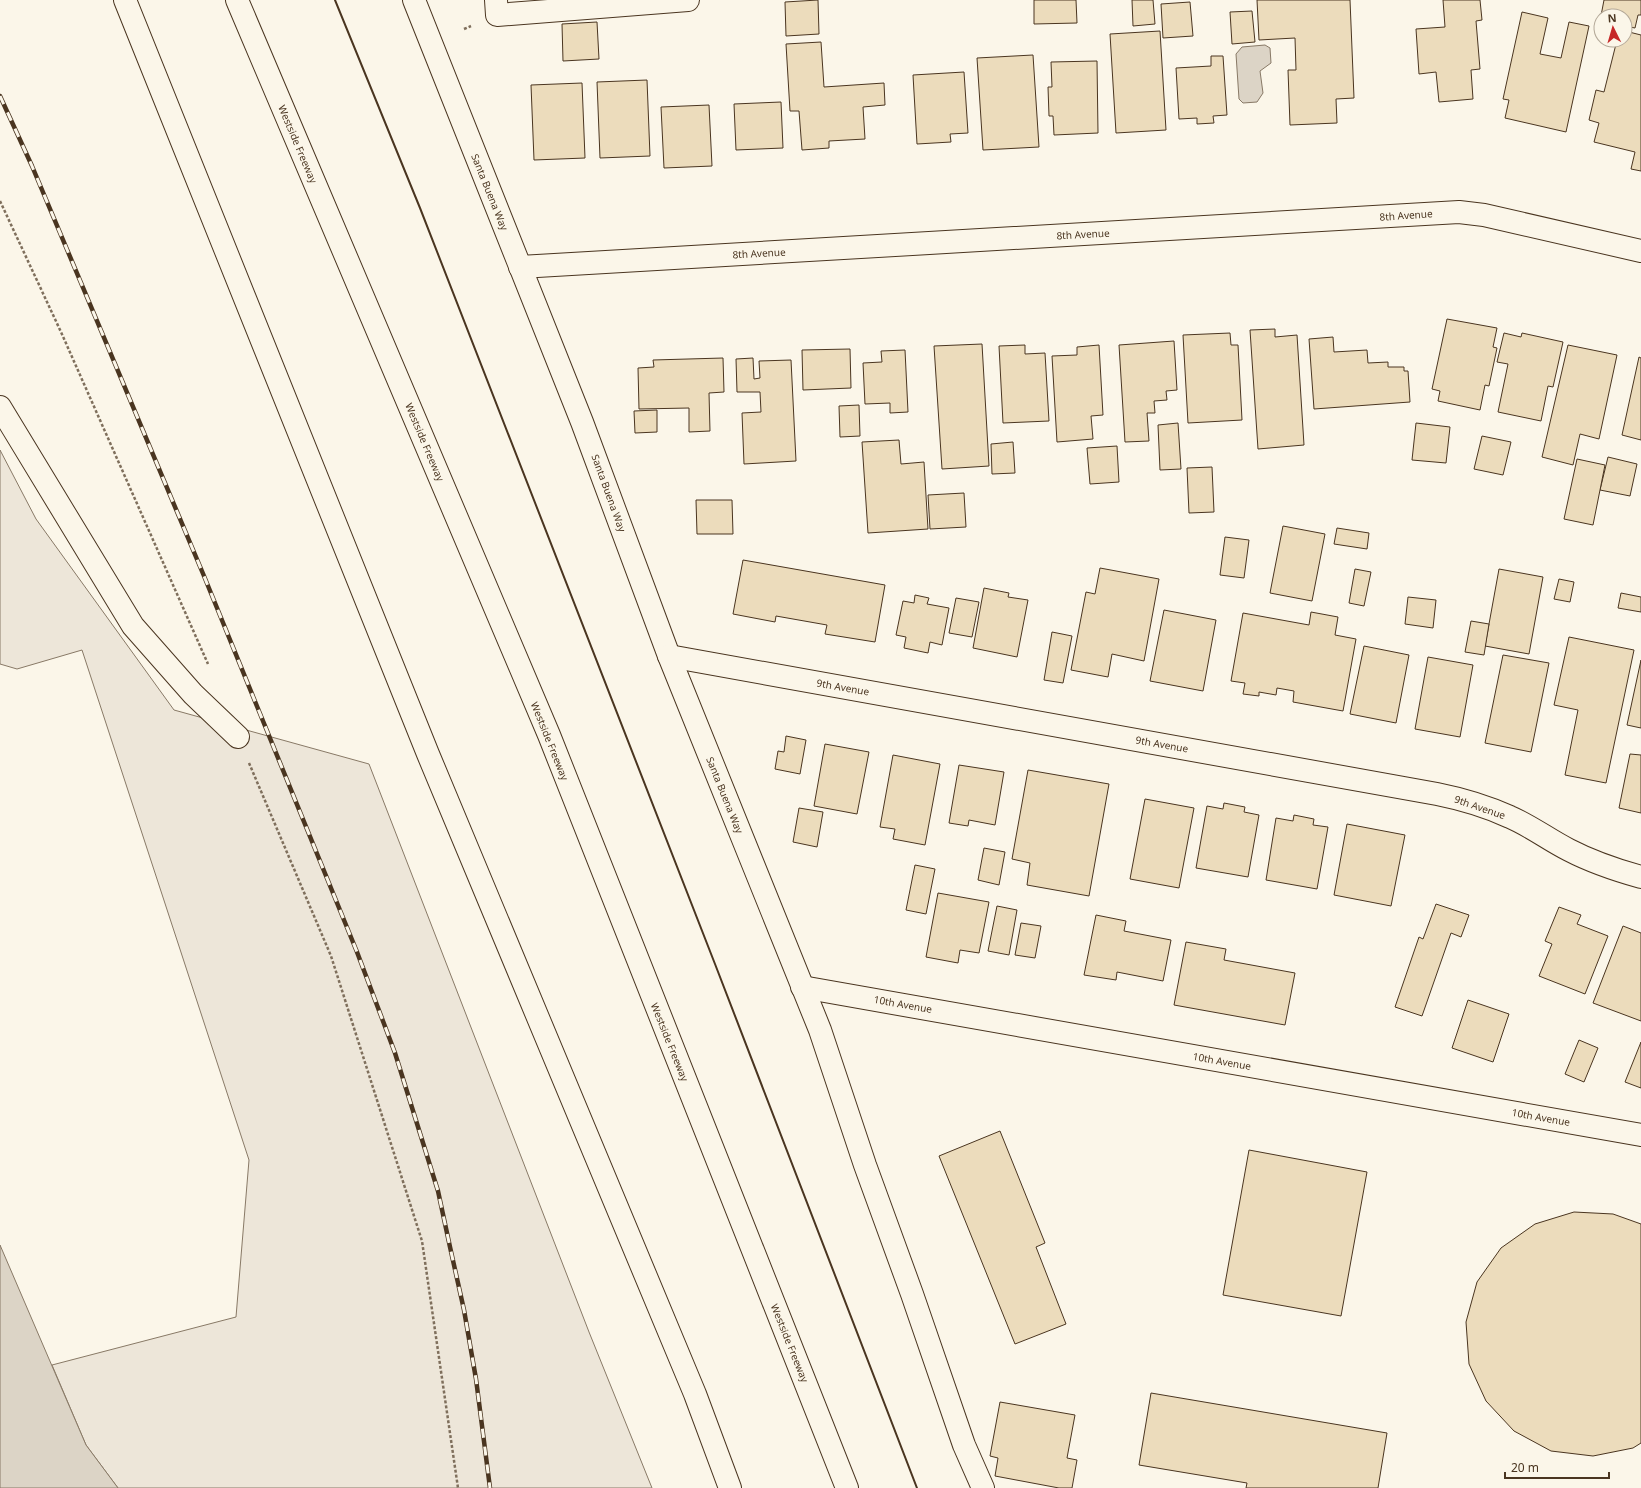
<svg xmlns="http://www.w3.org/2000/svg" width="1641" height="1488" viewBox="0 0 1641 1488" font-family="'Noto Sans',sans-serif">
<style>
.green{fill:#ede6d9;stroke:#887966}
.water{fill:#dcd4c6;stroke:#887966}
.building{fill:#ecdcbc;stroke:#4a3520}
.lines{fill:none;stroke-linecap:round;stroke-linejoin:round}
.minor-casing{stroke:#4a3520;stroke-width:24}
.highway-casing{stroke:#4a3520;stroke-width:24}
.path{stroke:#7f6f5c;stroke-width:2.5;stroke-dasharray:3 2;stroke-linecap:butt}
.minor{stroke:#fbf6e9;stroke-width:22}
.highway{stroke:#fbf6e9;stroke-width:22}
.rail-casing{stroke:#4a3520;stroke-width:4.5}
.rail{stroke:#fbf6e9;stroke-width:3;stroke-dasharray:9;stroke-linecap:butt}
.wall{stroke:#4a3520;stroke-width:2}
.labels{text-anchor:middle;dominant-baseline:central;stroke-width:3;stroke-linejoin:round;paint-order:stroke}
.street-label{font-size:10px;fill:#4a3520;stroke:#fbf6e9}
</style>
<rect width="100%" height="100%" fill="#fbf6e9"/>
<polygon class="green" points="0,450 36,519 174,710 369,764 589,1332 652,1488 118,1488 86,1445 52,1365 236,1317 249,1160 82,650 17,669 0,664"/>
<g class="water">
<polygon points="1265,45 1270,48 1271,63 1260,71 1263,93 1257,102 1243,103 1239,99 1236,54 1242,47"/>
<polygon points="0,1245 86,1445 118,1488 0,1488"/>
</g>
<g class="building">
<polygon points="818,0 819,34 786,36 785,2"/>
<polygon points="1034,0 1076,0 1077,23 1034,24"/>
<polygon points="1132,0 1153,0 1155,24 1133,26"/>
<polygon points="1257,0 1350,0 1354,98 1336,99 1337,123 1290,125 1288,70 1296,70 1295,38 1259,40"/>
<polygon points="1443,0 1480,0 1482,20 1476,21 1480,69 1471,70 1473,99 1439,102 1436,72 1419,74 1416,29 1445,27"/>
<polygon points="1604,0 1641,0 1641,15 1638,15 1635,28 1625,26 1625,16 1601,16 1601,21 1600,21"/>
<polygon points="1190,2 1193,36 1163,38 1161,4"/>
<polygon points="1252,11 1255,42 1232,44 1230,12"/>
<polygon points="1522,12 1548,18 1540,54 1561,58 1569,22 1589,26 1566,132 1505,118 1509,100 1503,99"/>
<polygon points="597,22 599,59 563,61 562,24"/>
<polygon points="1160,31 1166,130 1116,133 1110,34"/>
<polygon points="1625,31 1641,35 1641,171 1631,169 1635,152 1594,142 1599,123 1589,120 1596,90 1604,92 1617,40 1625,40"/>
<polygon points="821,42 824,87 884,83 885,105 863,107 865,139 829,141 829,148 802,150 799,111 790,111 786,44"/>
<polygon points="1033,55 1039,147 983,150 977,58"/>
<polygon points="1211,56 1223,56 1227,115 1213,116 1214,123 1197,124 1197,118 1179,119 1176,68 1211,66"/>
<polygon points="1097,61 1098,133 1054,135 1053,116 1049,116 1048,87 1052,87 1051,62"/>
<polygon points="964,72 968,133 950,134 951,142 917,144 913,75"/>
<polygon points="647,80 650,156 600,158 597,82"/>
<polygon points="582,83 585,158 534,160 531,85"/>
<polygon points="781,102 783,148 736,150 734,104"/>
<polygon points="709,105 712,166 664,168 661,107"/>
<polygon points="1447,319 1497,328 1493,347 1497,348 1489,386 1485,385 1480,410 1438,401 1440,391 1432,389"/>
<polygon points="1275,329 1275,337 1297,335 1304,445 1258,449 1250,330"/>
<polygon points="1230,333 1231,345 1238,345 1242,420 1188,423 1183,335"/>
<polygon points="1504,333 1521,337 1522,333 1563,342 1553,387 1548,386 1541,421 1498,412 1508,364 1497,362"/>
<polygon points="1333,337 1334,352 1367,350 1368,363 1388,362 1388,367 1404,367 1404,371 1408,371 1410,402 1314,409 1309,339"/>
<polygon points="1174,341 1177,390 1166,391 1167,400 1154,401 1155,413 1147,413 1149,441 1125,442 1119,345"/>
<polygon points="982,344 989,466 942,469 934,346"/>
<polygon points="1025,345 1025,354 1045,353 1049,421 1003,423 999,346"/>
<polygon points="1099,345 1103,415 1091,416 1093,439 1057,442 1052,356 1077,355 1077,347"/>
<polygon points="1568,345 1617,355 1599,439 1580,434 1573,465 1542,457"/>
<polygon points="850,349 851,388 803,390 802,350"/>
<polygon points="905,350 908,412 890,413 890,403 865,404 863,363 882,362 881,351"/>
<polygon points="1639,357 1641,358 1641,440 1622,435"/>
<polygon points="723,358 724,392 709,393 710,431 689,432 689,408 639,409 638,368 654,367 653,360"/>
<polygon points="753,358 754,379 760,378 759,361 791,360 796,461 744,464 742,413 761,412 760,392 737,392 736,359"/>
<polygon points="859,405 860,436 840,437 839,406"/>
<polygon points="657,410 657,432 635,433 634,411"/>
<polygon points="1178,423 1181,469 1160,470 1158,425"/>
<polygon points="1416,423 1450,427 1446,463 1412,460"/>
<polygon points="1482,436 1511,442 1503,475 1474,469"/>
<polygon points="899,440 901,464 924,462 928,529 868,533 862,442"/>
<polygon points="1013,442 1015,473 992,474 991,444"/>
<polygon points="1117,446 1119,482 1090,484 1087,448"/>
<polygon points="1608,457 1637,464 1630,496 1600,490"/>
<polygon points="1577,459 1605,465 1593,525 1564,519"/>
<polygon points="1212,467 1214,512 1189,513 1187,468"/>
<polygon points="964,493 966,527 930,529 928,495"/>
<polygon points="696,500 732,500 733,534 697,534"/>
<polygon points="1283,526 1325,534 1312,601 1270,593"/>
<polygon points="1337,528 1369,533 1367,549 1334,544"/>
<polygon points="1225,537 1249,540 1244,578 1220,575"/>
<polygon points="743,560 885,585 875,642 825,634 827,625 776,616 775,622 733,614"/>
<polygon points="1100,568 1159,579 1144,661 1112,654 1108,677 1071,670 1086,592 1095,594"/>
<polygon points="1355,569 1371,572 1364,606 1349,603"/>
<polygon points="1499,569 1543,577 1529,654 1485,646"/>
<polygon points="1559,579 1574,582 1570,602 1554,599"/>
<polygon points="984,588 1009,593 1008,597 1028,600 1017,657 973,648"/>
<polygon points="1621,593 1641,597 1641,612 1618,608"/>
<polygon points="915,595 929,598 927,604 949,608 942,645 930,642 928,653 904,648 906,637 896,635 903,601 914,603"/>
<polygon points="1408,597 1436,600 1433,628 1405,624"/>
<polygon points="956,598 979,602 972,637 949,633"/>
<polygon points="1164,610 1216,620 1203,691 1150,681"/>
<polygon points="1311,612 1338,617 1335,635 1356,639 1343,711 1293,702 1294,691 1277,688 1276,695 1259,692 1259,696 1243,694 1245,683 1231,681 1243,613 1309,625"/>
<polygon points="1471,621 1489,624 1484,655 1465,652"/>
<polygon points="1052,632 1072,636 1063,683 1044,680"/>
<polygon points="1569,637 1634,650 1606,783 1565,775 1578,710 1554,705"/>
<polygon points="1364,646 1409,655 1396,723 1350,714"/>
<polygon points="1503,655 1549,663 1531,752 1485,743"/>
<polygon points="1428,657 1473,665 1460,737 1415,729"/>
<polygon points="1641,660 1641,728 1627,725"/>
<polygon points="786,736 806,740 800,774 775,769 778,751 784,752"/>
<polygon points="825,744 869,752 857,814 814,806"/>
<polygon points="1630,754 1641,755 1641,813 1619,808"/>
<polygon points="893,755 940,764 925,845 893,839 895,829 880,827"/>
<polygon points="959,765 1004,772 995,825 969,820 968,826 949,823"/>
<polygon points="1028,770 1109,784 1089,896 1027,885 1030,863 1012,859"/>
<polygon points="1145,799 1194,808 1179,888 1130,879"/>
<polygon points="1224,803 1245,807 1244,812 1259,815 1248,877 1196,868 1207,806 1223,809"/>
<polygon points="799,808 823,812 817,847 793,842"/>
<polygon points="1294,815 1314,819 1313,825 1328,827 1317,889 1266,880 1276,818 1293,821"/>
<polygon points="1347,824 1405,835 1391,906 1334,895"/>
<polygon points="984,848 1005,852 999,885 978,880"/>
<polygon points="915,865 935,869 926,914 906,910"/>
<polygon points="938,893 989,902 979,953 960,950 958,963 926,957"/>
<polygon points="1436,904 1469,915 1461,937 1451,933 1422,1016 1395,1007 1419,937 1423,939"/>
<polygon points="997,906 1017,910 1009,955 988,951"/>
<polygon points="1559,907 1581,915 1577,924 1608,936 1585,994 1539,976 1552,944 1545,941"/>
<polygon points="1096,915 1126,921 1124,931 1171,940 1163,981 1117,972 1116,980 1084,975"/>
<polygon points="1021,923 1041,926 1035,958 1015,955"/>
<polygon points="1623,926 1641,933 1641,1021 1593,1003"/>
<polygon points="1186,942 1226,949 1224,960 1295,973 1285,1025 1174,1005"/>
<polygon points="1468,1000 1509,1014 1493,1062 1452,1048"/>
<polygon points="1579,1040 1598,1048 1584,1082 1565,1074"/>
<polygon points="1641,1042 1641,1088 1625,1082"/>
<polygon points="1000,1131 1045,1243 1036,1247 1066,1324 1015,1344 939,1156"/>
<polygon points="1249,1150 1367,1172 1341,1316 1223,1295"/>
<polygon points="1574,1212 1613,1214 1641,1224 1641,1443 1633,1448 1593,1456 1551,1451 1514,1431 1486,1401 1469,1364 1466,1322 1477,1282 1501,1248 1535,1224"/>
<polygon points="1151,1393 1387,1433 1378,1488 1246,1488 1247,1483 1139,1465"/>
<polygon points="1000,1402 1075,1415 1067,1458 1077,1460 1072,1488 1059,1488 995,1476 998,1458 990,1456"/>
</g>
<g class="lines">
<g class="minor-casing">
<g id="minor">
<polyline points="414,0 582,422 669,656 820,1030 865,1165 912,1294 964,1445 983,1488"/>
<polyline points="496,0 497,15 688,0"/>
<polyline points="520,267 1459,212 1484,215 1641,251"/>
<polyline points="0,407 133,626 193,694 238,737"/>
<path d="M669 656 1437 794C1462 799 1486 806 1510 817 1531 826 1549 840 1569 850 1592 862 1616 870 1641 877"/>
<polyline points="802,987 1641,1135"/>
</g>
</g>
<g class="highway-casing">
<g id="highway">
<polyline points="125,0 428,754 695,1394 730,1488"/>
<polyline points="237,0 549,735 847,1488"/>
</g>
</g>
<g class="path">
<polyline points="464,29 471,26"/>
<polyline points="0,201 61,332 208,664"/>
<polyline points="249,763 331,956 422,1241 458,1488"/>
</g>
<use href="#minor" class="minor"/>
<use href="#highway" class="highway"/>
<g class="rail-casing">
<polyline id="rail" points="0,96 32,166 204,576 357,952 395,1053 438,1191 450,1247 464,1310 476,1379 490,1488"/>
</g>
<use href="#rail" class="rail"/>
<polyline class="wall" points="335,0 420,208 715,964 917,1488"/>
</g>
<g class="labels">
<g class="street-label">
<text transform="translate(298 144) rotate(67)">Westside Freeway</text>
<text transform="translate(490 192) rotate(68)">Santa Buena Way</text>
<text transform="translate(1406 215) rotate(-4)">8th Avenue</text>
<text transform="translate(1083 234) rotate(-3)">8th Avenue</text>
<text transform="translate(759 253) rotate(-3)">8th Avenue</text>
<text transform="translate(425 442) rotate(67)">Westside Freeway</text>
<text transform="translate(609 493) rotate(70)">Santa Buena Way</text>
<text transform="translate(843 687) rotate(10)">9th Avenue</text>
<text transform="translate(550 741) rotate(68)">Westside Freeway</text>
<text transform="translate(1162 744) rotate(10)">9th Avenue</text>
<text transform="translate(725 795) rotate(68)">Santa Buena Way</text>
<text transform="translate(1480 807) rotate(19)">9th Avenue</text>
<text transform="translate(903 1004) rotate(10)">10th Avenue</text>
<text transform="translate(670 1042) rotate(68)">Westside Freeway</text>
<text transform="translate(1222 1061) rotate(10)">10th Avenue</text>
<text transform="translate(1541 1117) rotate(10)">10th Avenue</text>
<text transform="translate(790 1343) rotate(68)">Westside Freeway</text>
</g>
</g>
<g transform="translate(1613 28) rotate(355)"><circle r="19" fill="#fbf6e9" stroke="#b4a999"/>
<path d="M0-3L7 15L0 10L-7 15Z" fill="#c62828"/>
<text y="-6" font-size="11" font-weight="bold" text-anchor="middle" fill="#4a3520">N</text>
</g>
<path d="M1505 1472v6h104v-6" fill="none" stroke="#4a3520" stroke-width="2"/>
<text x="1511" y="1472" font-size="12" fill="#4a3520" stroke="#fbf6e9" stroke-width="3" paint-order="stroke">20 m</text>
</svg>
